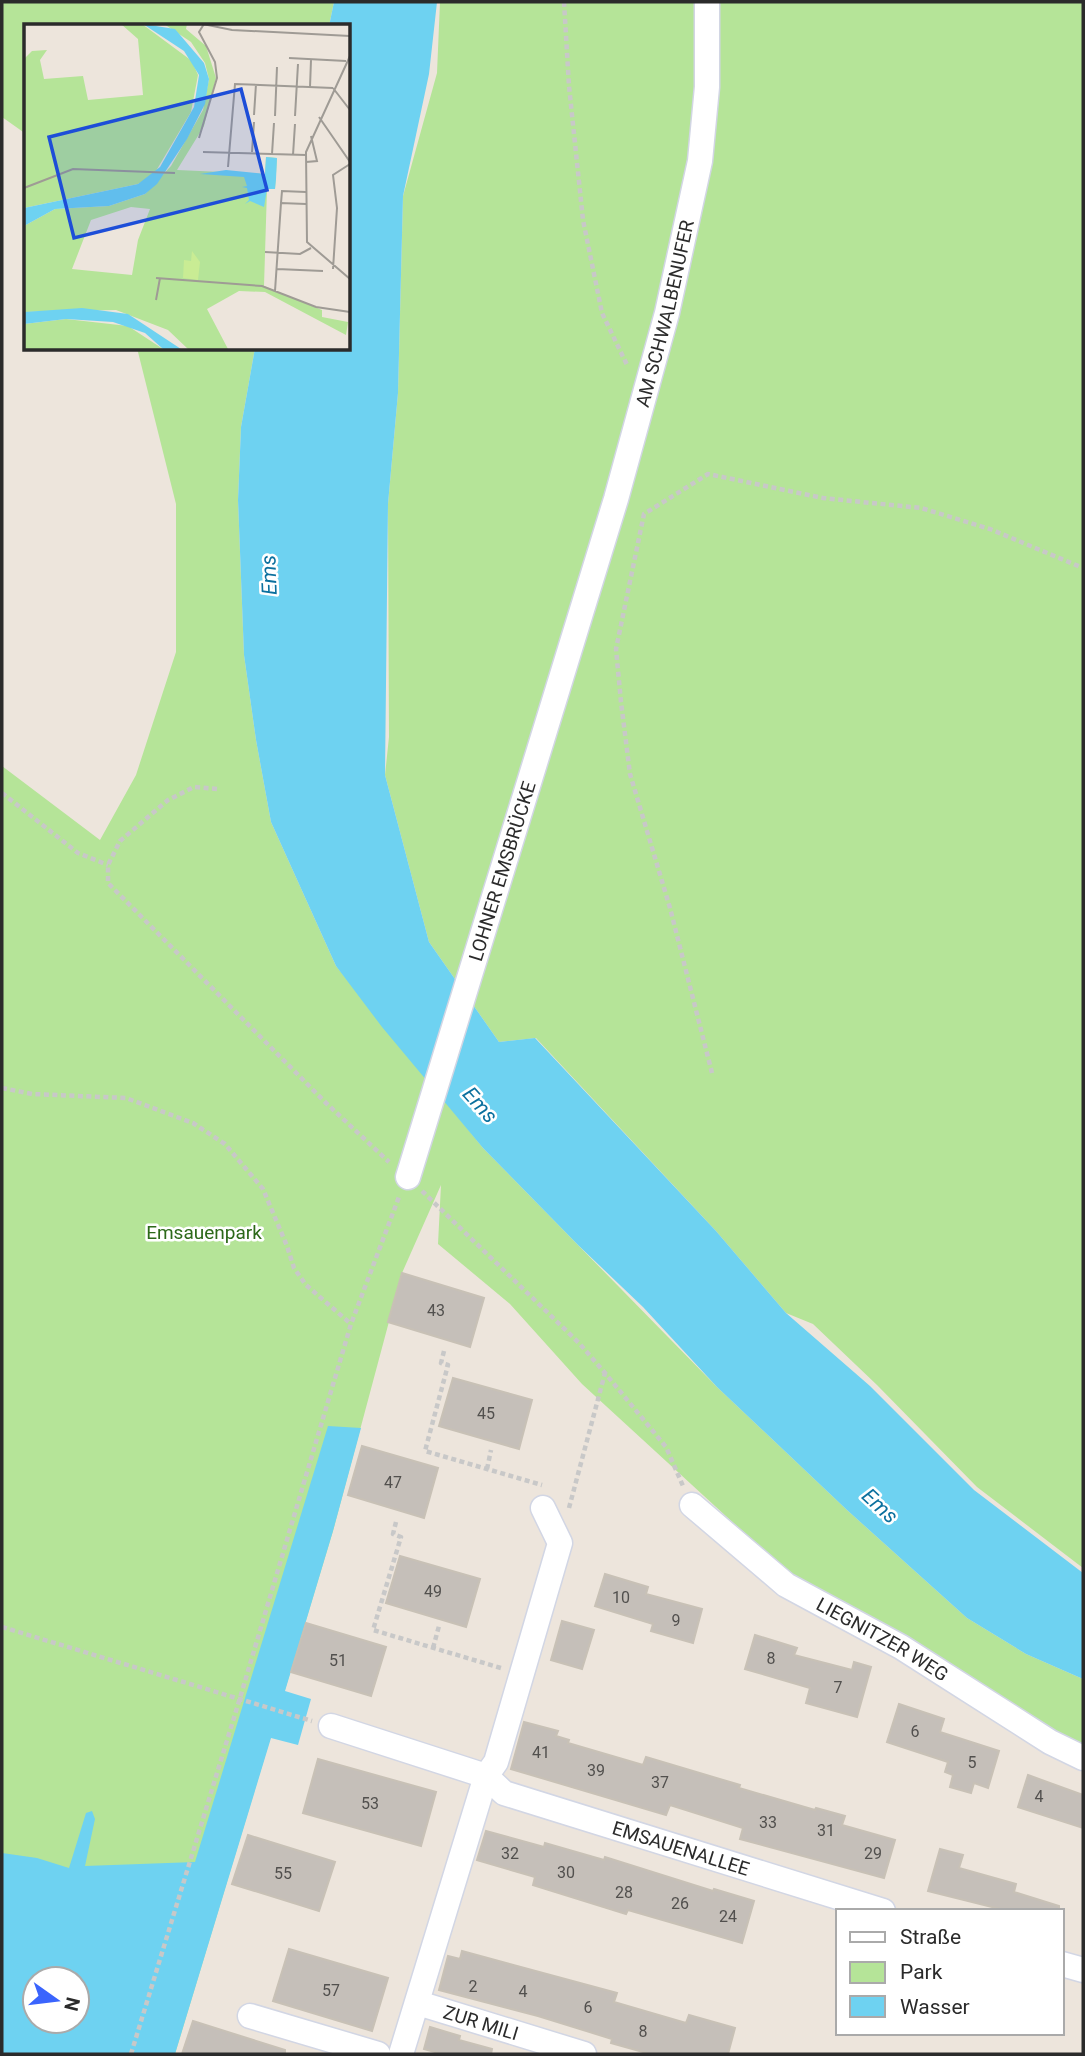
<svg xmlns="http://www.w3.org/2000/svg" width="1085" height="2056" viewBox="0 0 1085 2056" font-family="Roboto,sans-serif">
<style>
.green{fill:#b5e498;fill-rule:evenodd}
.water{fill:#6ed2f1;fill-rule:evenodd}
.building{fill:#c5bfb9;stroke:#c8c1b6;stroke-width:2}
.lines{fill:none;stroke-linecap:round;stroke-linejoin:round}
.minor-casing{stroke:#d2d6e4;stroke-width:27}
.path{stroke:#c8c8c8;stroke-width:4.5;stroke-dasharray:5 3.5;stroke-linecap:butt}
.minor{stroke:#fff;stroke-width:24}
.labels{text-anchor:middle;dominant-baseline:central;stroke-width:5;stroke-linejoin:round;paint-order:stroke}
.number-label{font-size:16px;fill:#52504e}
.street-label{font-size:19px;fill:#2b2b2b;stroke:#fff}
.park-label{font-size:19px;fill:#2c6919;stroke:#fff}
.water-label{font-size:21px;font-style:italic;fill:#0b709e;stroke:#fff}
.inset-road{fill:none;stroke:#9f9b95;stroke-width:2}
.view{fill:#1d4ed8;fill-opacity:0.15;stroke:#1d4ed8;stroke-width:3.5}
.inset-edge{fill:none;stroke:#2b2b2b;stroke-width:3.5}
</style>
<rect width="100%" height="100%" fill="#ede5dc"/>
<g class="green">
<polygon points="2,2 334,2 329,26 26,26 26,134 2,117"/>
<polygon points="440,2 1083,2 1083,1568 977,1487 877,1385 813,1324 786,1313 716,1231 536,1038 499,1042 429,942 385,775 389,737 388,504 398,393 403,196 437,73"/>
<path d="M137 348H255L241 427 238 500 244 655 256 740 271 822 336 966 483 1148 717 1387 847 1510 967 1618 1026 1654 1083 1679V1751L801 1585 582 1384 510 1304 438 1244 441 1185 402 1273 333 1531 175 2054H2V766L100 840 136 775 176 652V504ZM35 1979H77V2021H35Z"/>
</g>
<g class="water">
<polygon points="334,2 437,2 429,74 403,196 398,393 388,504 385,775 429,942 499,1042 535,1038 716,1231 786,1313 870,1386 974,1490 1083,1573 1083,1679 1026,1654 967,1618 847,1510 717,1387 643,1307 578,1245 483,1148 382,1027 336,966 271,822 256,740 244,655 238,500 241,427 255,348 348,348 348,26 329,26"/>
<path d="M328 1426 361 1428 333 1531 285 1691 311 1699 298 1745 271 1738 175 2054H2V1853L37 1858 69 1868 86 1813 92 1811 95 1819 85 1866 195 1862ZM35 1979H77V2021H35Z"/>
</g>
<g class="building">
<polygon points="402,1273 484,1298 470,1347 388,1322"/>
<polygon points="453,1378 532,1400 519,1449 439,1426"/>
<polygon points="362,1446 438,1468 424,1518 348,1495"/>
<polygon points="400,1556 480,1579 466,1627 386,1603"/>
<polygon points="605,1574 648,1587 646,1594 702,1609 693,1643 651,1631 653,1624 595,1606"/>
<polygon points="562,1621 594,1630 582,1669 551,1660"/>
<polygon points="306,1623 386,1647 371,1696 291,1672"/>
<polygon points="755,1635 797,1648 794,1655 852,1670 854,1662 871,1667 857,1717 806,1703 810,1688 745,1669"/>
<polygon points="899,1704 944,1719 940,1732 999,1751 988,1788 974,1783 971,1793 950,1787 953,1775 945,1772 948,1762 887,1742"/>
<polygon points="524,1722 558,1731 556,1736 569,1740 568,1743 643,1765 646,1757 740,1785 739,1788 815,1810 816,1808 845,1816 842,1825 895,1840 884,1878 740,1839 743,1828 670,1805 666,1815 511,1769"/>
<polygon points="318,1759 436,1792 421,1846 303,1813"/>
<polygon points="1028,1775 1083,1795 1083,1828 1018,1807"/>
<polygon points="486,1831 544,1847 545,1843 604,1860 605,1857 713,1891 714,1889 754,1901 742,1943 628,1910 626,1914 533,1885 535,1877 477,1860"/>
<polygon points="248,1835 335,1862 319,1911 232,1884"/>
<polygon points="940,1849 963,1855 959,1868 1016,1884 1014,1892 1059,1906 1059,1911 1008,1911 928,1891"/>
<polygon points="289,1949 388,1978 372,2031 273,2001"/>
<polygon points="462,1951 617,1993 614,2002 686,2023 689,2015 735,2028 728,2054 650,2054 611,2043 612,2039 538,2016 439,1990 448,1956 460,1959"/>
<polygon points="193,2021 285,2050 285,2054 182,2054"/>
<polygon points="430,2027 460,2036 459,2040 492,2049 491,2054 442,2054 424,2049"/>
</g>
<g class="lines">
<g class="minor-casing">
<g id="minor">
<path id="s1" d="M408 1177 616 499 667 313 700 161 707 87V2"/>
<path id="s2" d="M692 1505 786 1585 901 1647 1050 1742 1083 1758"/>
<path id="s3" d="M331 1726 486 1776 504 1793 883 1911"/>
<polyline points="1062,1964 1083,1970"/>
<path id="s4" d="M418 2003 584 2054"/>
<polyline points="250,2016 378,2054"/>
<polyline points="401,2054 486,1776 496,1762 560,1543 543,1508"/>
</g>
</g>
<g class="path">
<polyline points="564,2 569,86 583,220 602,313 628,367"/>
<polyline points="217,789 194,787 168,800 120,841 108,865 108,883 325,1102 389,1162"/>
<polyline points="2,793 78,853 108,865"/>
<polyline points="712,1073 670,908 630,774 621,702 616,649 644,514 708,474 823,498 921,508 990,529 1083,568"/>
<polyline points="2,1088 32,1094 126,1098 193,1123 225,1144 263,1189 287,1246 294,1268 306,1285 351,1324"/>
<polyline points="422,1191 579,1343 605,1373 666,1447 683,1486"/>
<polyline points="444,1351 441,1363 448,1365 425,1451 542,1485"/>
<polyline points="487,1469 491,1450"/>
<polyline points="569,1508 605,1373"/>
<polyline points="396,1522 393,1534 401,1537 373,1630 501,1668"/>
<polyline points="2,1627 312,1721"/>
<polyline points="433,1648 439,1626"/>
<polyline points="131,2054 240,1698 351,1324 399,1197"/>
</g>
<use href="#minor" class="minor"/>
</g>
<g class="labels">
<g class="number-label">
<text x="436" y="1310">43</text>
<text x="486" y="1413">45</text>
<text x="393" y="1482">47</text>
<text x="433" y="1591">49</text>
<text x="621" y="1597">10</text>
<text x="676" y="1620">9</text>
<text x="771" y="1658">8</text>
<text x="338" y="1660">51</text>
<text x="838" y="1687">7</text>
<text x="915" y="1731">6</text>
<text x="541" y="1752">41</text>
<text x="972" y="1762">5</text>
<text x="596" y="1770">39</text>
<text x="660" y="1782">37</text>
<text x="1039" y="1796">4</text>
<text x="370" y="1803">53</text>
<text x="768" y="1822">33</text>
<text x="826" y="1830">31</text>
<text x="510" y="1853">32</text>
<text x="873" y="1853">29</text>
<text x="566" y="1872">30</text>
<text x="283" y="1873">55</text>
<text x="624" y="1892">28</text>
<text x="680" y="1903">26</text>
<text x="728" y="1916">24</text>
<text x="473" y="1986">2</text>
<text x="331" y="1990">57</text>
<text x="523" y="1991">4</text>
<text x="588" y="2007">6</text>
<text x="643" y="2031">8</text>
</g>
<g class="street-label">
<text stroke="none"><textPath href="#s1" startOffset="901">AM SCHWALBENUFER</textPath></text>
<text stroke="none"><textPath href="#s1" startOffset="320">LOHNER EMSBRÜCKE</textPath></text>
<text stroke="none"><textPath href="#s2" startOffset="234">LIEGNITZER WEG</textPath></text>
<text stroke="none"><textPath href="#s3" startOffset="373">EMSAUENALLEE</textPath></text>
<text stroke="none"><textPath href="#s4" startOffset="66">ZUR MILI</textPath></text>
</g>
<g class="park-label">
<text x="204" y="1232">Emsauenpark</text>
</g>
<g class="water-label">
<text transform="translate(269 575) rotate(-92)">Ems</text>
<text transform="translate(480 1105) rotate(48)">Ems</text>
<text transform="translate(880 1506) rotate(43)">Ems</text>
</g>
</g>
<g transform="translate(24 24)">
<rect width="326" height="326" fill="#ede5dc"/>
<path d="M97 0H118L168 37 174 51 167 88 129 152 114 160 0 184V35L8 27 23 26 16 36 20 55 59 52 64 76 119 71 114 15ZM140 0H163L162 5 182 22 192 54 180 102 153 146 241 150 242 133 253 134 251 165H243L240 262 298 286V293L324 298 322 311 241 268 215 267 183 285 204 325H164L144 306 92 286 0 288V202L31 185 85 182 121 170 147 142 179 86 185 55 181 39 167 18ZM107 183 126 185 114 216 108 251 48 245 67 196ZM42 295 104 302 139 325H0V300Z" fill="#b5e498" fill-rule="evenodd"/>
<path d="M168 227 176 238 174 256 159 254 160 236 167 237Z" fill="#c9ec94"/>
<path d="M119 0 151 5 180 39 185 55 181 80 163 115 133 160 121 170 85 182 31 185 0 202V184L114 160 136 143 170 83 175 51 160 27ZM242 133 253 134 252 155 251 165H243L240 183 226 177 221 180 225 176 223 164 218 163 223 162 220 153 176 150 202 146 241 150ZM58 284 104 290 157 325H139L121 309 89 298 42 295 0 300V288Z" fill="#6ed2f1"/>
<path class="inset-road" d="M179 0 208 6 326 12M326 32 282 128 283 218 326 255M265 34 322 37M286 63 287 36M309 64 326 86M230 91 232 60M251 92 253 43M271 92 274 40M295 93 326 138M175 114 193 54 191 38 175 8 180 0M179 128 282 131M228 128 230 98M248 130 250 99M269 131 271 100M282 138 293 137 287 112M204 143 211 60 309 64M0 164 49 145 151 149M257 179 258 167 282 168M241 228 276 230 287 224M253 245 299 247M309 245 313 184 309 151 326 140M132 254 238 262 292 283 326 288M251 267 257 179 282 180M132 276 136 254"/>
<path class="view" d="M217 65 243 166 50 214 25 113Z"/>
<rect width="326" height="326" class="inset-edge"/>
</g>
<rect width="1085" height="2056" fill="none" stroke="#2b2b2b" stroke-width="7"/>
<rect x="836" y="1909" width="228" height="126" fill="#ffffff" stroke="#aaaaaa" stroke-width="2"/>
<rect x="850" y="1932" width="35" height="10" fill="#ffffff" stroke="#aaaaaa" stroke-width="2"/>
<text x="900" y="1944" font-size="21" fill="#2b2b2b">Straße</text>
<rect x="850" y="1962" width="35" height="21" fill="#b5e498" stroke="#aaaaaa" stroke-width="2"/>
<text x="900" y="1979" font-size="21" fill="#2b2b2b">Park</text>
<rect x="850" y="1996" width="35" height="21" fill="#6ed2f1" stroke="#aaaaaa" stroke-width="2"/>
<text x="900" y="2014" font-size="21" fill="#2b2b2b">Wasser</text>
<g transform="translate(56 2000) rotate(104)"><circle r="33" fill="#ffffff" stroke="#aaaaaa" stroke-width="2"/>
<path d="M0-5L12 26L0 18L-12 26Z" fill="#3a64fd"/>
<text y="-10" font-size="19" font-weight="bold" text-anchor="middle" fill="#2b2b2b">N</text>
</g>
</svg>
